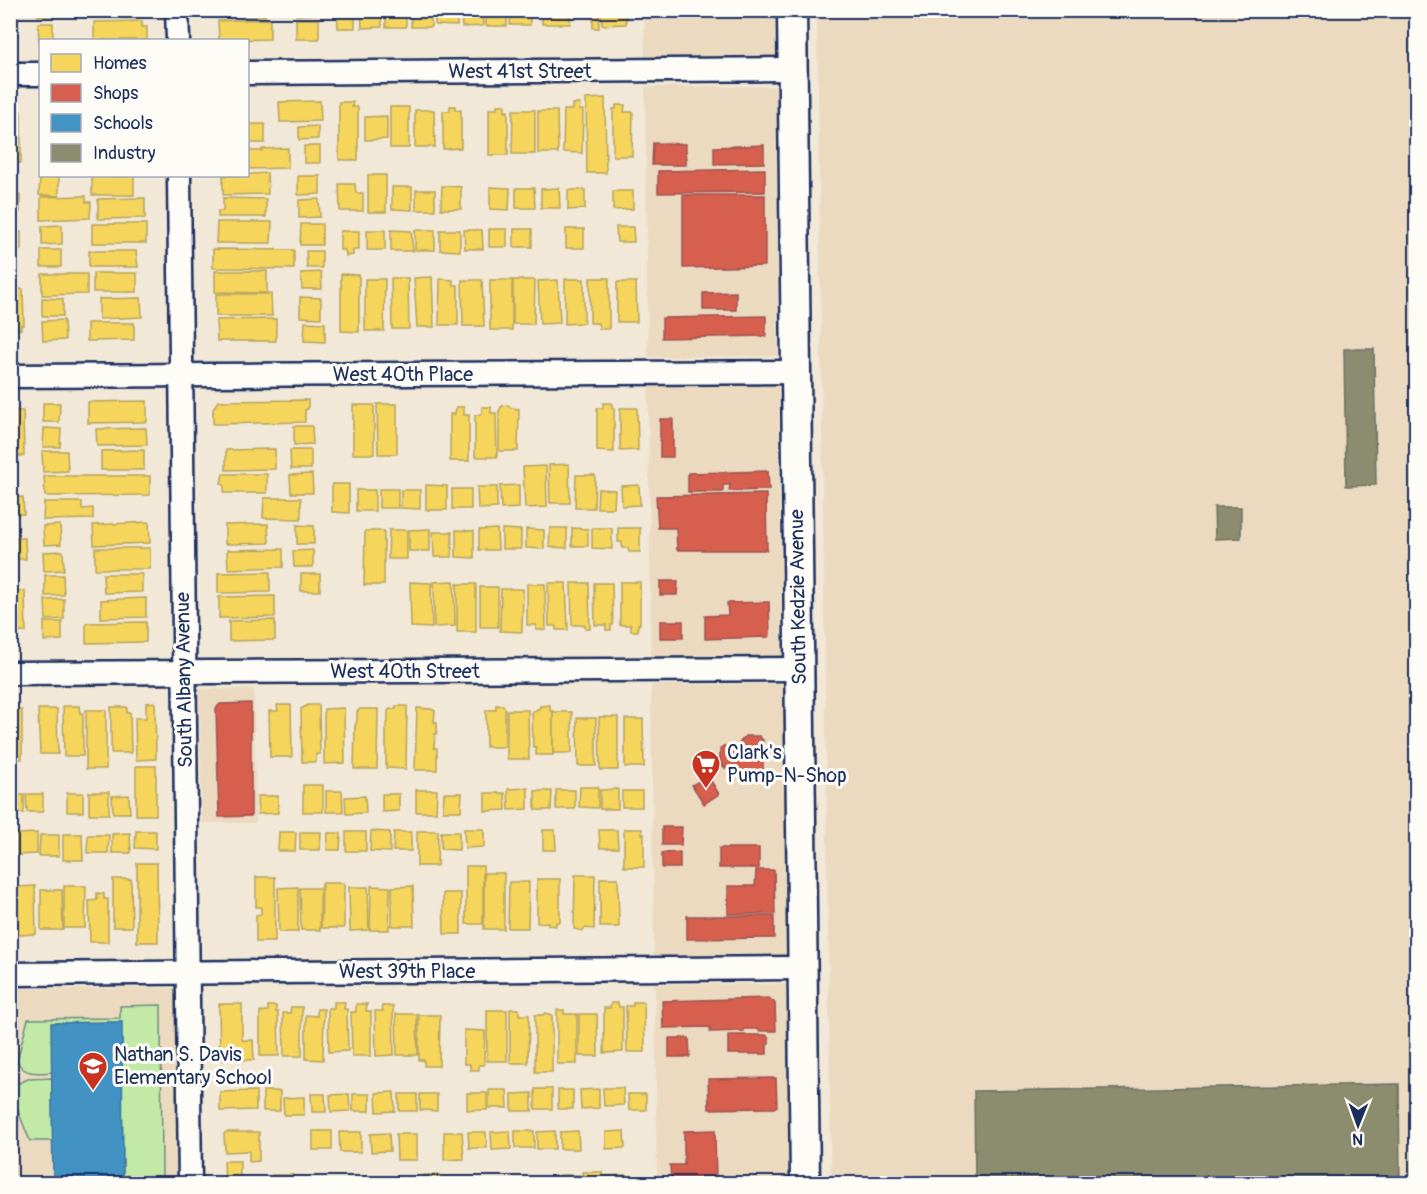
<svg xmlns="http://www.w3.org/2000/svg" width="1427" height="1194" viewBox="0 0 1427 1194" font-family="Pangolin,sans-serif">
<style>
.built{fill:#ebdac0}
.green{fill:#c2eaa6;stroke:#6e8c82;stroke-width:1.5}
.homes{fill:#f6d55c;stroke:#b4a35d;stroke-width:1.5}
.shops{fill:#d6604d;stroke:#9e5152;stroke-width:1.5}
.schools{fill:#4393c3;stroke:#3775a5;stroke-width:1.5}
.industry{fill:#8c8c6e;stroke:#6a7069;stroke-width:1.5}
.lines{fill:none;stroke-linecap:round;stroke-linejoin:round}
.minor-casing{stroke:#1b2f5e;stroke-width:27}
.major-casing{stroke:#1b2f5e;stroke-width:33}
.minor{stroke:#fdfcf7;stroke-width:22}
.major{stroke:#fdfcf7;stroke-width:28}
.labels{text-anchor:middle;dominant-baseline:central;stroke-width:6;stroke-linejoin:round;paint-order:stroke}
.street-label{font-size:20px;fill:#1b2f5e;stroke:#fdfcf7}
.poi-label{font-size:20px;fill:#1b2f5e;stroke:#fdfcf7;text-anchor:start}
</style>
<rect width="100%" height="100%" fill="#f2e8d7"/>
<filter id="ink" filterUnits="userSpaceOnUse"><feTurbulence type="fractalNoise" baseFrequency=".0167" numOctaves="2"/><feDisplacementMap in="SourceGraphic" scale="12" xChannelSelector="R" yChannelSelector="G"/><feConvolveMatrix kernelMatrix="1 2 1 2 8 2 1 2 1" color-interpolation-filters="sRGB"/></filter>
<g filter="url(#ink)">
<g class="built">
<polygon points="644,11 776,11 776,56 645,57"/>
<polygon points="817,11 1416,11 1416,1183 831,1183"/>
<polygon points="776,86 778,356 648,357 645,87"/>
<polygon points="648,384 778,384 782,656 651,657"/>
<polygon points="784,684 786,958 654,959 651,685"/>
<polygon points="199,689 254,689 256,823 202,823"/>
<polygon points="655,984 786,984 789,1172 786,1183 657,1183"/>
<polygon points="176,988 176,1183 11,1183 10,989"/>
</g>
<g class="green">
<path d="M161 1005 162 1183H123L121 1022 52 1023V1072C37 1073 25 1076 17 1061L28 1019 120 1018V1006Z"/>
<polygon points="52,1078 53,1141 30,1141 14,1101 14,1085 28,1079"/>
</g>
<g class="homes">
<rect x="10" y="10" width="8" height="20"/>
<rect x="38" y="10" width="19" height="6"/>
<polygon points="86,10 147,10 147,17 122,18 122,13 113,14 112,17 87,17"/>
<rect x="219" y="10" width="46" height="6"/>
<polygon points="297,10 320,10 320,14 296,15"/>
<polygon points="337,10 355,10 355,28 338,28"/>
<polygon points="361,10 381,10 382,27 362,28"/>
<rect x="386" y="10" width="20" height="17"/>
<rect x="411" y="10" width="20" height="17"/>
<polygon points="435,10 457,10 457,26 435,25"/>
<polygon points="461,10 482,10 483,26 462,27"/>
<rect x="486" y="10" width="21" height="16"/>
<polygon points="511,10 530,10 530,25 510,25"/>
<rect x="542" y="10" width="28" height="14"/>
<rect x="593" y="10" width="6" height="18"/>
<polygon points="601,10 626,10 626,24 602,25"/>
<polygon points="270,19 270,39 219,40 218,21"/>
<rect x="296" y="19" width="23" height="20"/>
<polygon points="142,21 142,27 147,27 147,40 94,40 94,22"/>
<polygon points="38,23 53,23 53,40 39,40"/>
<polygon points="605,98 606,173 587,173 586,99"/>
<polygon points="320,101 321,121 280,122 279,102"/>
<polygon points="339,102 353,102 352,107 358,107 358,160 339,160"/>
<polygon points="572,104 580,104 579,110 583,110 582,153 563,152 564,110 572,110"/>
<polygon points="497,105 505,105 505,112 508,111 508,155 489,155 489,109 497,109"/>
<polygon points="616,105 625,105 624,112 633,112 632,156 613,156 613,109 616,109"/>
<polygon points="450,106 455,106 455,110 461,110 461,148 443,149 443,111 450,111"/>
<rect x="390" y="107" width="19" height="41"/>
<polygon points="415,110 434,110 435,147 415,147"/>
<polygon points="513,110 535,110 535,154 512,154"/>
<polygon points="538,111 557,111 558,153 538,153"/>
<rect x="10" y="112" width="11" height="51"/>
<polygon points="387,116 387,139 365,140 365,117"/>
<rect x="248" y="124" width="17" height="19"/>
<polygon points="318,126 318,139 299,140 299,127"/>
<polygon points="248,146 250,146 250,151 262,151 262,149 288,148 288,168 248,169"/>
<rect x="304" y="146" width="16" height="17"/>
<polygon points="267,173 268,194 223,195 223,176"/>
<rect x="368" y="175" width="18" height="37"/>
<polygon points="40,176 59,176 59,196 39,195"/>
<rect x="92" y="176" width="42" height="19"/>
<polygon points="298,176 320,176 320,194 298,195"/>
<polygon points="339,184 355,184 356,193 363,193 363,211 340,211"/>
<polygon points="442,186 461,187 461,209 441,209"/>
<polygon points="392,187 412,187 412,210 392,209"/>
<polygon points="490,187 510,188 509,210 490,209"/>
<polygon points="516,188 534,188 535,208 516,208"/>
<polygon points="559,188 560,208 541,208 541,189"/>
<rect x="416" y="190" width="19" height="20"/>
<polygon points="568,190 585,190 585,209 568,210"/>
<polygon points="613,191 633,191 633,209 613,210"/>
<rect x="10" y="195" width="10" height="17"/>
<polygon points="86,196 86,202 91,202 90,218 41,220 41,197"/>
<polygon points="145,198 145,218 98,219 98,199"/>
<polygon points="223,198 266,199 266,217 218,217 218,211 223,211"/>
<polygon points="319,199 320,217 299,218 299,200"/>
<polygon points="217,222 272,222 271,243 216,243"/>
<rect x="92" y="224" width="54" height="19"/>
<polygon points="301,224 322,224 322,245 300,245"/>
<polygon points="62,225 62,244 42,245 42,226"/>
<polygon points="616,227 633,227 634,242 617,242"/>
<rect x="489" y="229" width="18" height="18"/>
<rect x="514" y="229" width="18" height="18"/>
<rect x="566" y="229" width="18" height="19"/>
<rect x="367" y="230" width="18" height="20"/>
<polygon points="391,230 411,231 413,251 391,251"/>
<rect x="415" y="230" width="20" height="20"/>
<polygon points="440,230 460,230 460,251 440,250"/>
<polygon points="464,230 482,230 483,249 465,249"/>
<polygon points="340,231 359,231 359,250 353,250 353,255 346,256 345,250 340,250"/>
<polygon points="10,232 21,232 21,250 10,249"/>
<polygon points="213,249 294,250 294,269 213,268"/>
<rect x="41" y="250" width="20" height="17"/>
<polygon points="89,251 136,251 138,267 89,267"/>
<polygon points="306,251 322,251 322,268 307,268"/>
<polygon points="215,271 267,271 267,293 215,292"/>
<polygon points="321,272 322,289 302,289 301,273"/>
<rect x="93" y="273" width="44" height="19"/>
<polygon points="42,274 87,274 87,294 42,295"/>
<polygon points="341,274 359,275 359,332 341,331"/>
<polygon points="432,277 434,327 417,327 414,278"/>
<polygon points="391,278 408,278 409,329 392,329"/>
<polygon points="590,278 609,278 609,329 599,329 598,323 590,323"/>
<polygon points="365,279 385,279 384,331 365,331"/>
<polygon points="440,279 453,280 453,285 458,285 458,325 439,325"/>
<polygon points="565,279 584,279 584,323 565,324"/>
<polygon points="462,280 482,280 484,326 463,326"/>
<rect x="490" y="280" width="22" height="50"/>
<polygon points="513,280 535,280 534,324 513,324"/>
<polygon points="558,280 560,323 540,324 538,281"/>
<polygon points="617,282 636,282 637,322 617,322"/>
<polygon points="23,289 24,325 21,325 21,329 10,329 10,290"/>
<polygon points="216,294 271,294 272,316 216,316"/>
<polygon points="300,297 321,298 321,318 300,317"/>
<polygon points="42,298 63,299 63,316 42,316"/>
<polygon points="141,298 142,317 99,319 99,299"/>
<polygon points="276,319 276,341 217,341 216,320"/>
<polygon points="64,320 65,340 43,341 42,321"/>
<polygon points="305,322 325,323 325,342 304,341"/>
<polygon points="87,323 134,323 134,340 87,341"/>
<polygon points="308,400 308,409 305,410 305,422 213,424 213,409 218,401"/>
<polygon points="147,401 147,422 88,423 88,402"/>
<polygon points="43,403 60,403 59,422 43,422"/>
<polygon points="603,403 612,403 612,408 614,408 614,452 597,451 597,408 603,408"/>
<polygon points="377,404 397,404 397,454 378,454"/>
<rect x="353" y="405" width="21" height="49"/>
<polygon points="508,405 511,408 519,409 518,451 499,451 499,411 502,406"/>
<polygon points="456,407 464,407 464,415 469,415 469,461 450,461 450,414 455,414"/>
<polygon points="482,407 491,407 491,413 496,413 497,457 475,457 475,415 482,414"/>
<polygon points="620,408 637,408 638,450 620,451"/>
<polygon points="10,411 23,411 24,456 10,456"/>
<polygon points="294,426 312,426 313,444 294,445"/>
<polygon points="44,428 61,429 60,447 43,447"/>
<polygon points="146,428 147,445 97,446 96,429"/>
<polygon points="275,449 275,469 226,470 226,450"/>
<polygon points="144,450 144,470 101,470 101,451"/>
<polygon points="290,450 311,450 311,469 291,469"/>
<polygon points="42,451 67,451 68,471 43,472"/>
<polygon points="569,464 570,503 550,503 549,465"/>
<polygon points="546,466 547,507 525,508 523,467"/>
<polygon points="223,474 267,474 267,493 224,493 224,485 221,483"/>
<polygon points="312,474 313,493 291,493 290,475"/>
<polygon points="576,475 595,475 594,508 575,508"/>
<polygon points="44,476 150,476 150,495 45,496"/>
<polygon points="332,484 349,484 349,513 332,512"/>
<polygon points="426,485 447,486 447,510 426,510"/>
<polygon points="519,485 519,508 501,509 500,486"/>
<polygon points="639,485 640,505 622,506 621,486"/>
<polygon points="477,487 497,487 497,508 478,509"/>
<rect x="379" y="489" width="19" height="19"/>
<rect x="452" y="489" width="19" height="20"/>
<polygon points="598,489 615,490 614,508 597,508"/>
<rect x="356" y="490" width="19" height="21"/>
<polygon points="401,490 420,490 420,509 401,508"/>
<polygon points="23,497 24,514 10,514 10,498"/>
<polygon points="264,498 301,498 301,519 263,518"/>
<polygon points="44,502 82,502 82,509 93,508 93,519 43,520"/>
<polygon points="149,522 150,543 94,545 93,525"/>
<polygon points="268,524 269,543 225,544 225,525"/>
<polygon points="60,525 61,544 44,545 43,526"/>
<polygon points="297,525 314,526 314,544 297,544"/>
<polygon points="550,528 567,528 567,548 549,547"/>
<polygon points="572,528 588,529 588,546 572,546"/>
<polygon points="592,528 612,528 612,549 592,548"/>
<polygon points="618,528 640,528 640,552 629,552 628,548 622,548 622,542 618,542"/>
<polygon points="430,529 430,551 409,551 409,530"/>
<polygon points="497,529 498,550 479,550 479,530"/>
<polygon points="502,529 521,530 521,549 502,549"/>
<polygon points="526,529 544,530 544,549 526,548"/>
<polygon points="389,530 407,530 407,559 388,559"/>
<polygon points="456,530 474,531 474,558 456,557"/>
<polygon points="365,531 384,531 384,585 364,585"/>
<polygon points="433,532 452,532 452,557 434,557"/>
<polygon points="10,538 25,538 26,559 10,559"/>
<rect x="95" y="548" width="55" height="21"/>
<polygon points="283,549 283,567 228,569 227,550"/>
<polygon points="313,550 313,567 294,567 293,551"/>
<polygon points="63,551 64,570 44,571 43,552"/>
<polygon points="270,572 270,592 218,593 218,573"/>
<polygon points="103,574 142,574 142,592 104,593"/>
<rect x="301" y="574" width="19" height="17"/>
<polygon points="45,575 63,575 64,595 45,596"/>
<polygon points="454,581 455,626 434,627 434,582"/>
<polygon points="410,582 431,583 432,628 411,627"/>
<polygon points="620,582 640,582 640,624 638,624 638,631 631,631 631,625 620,625"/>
<polygon points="548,583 566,583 568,630 556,630 556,626 549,626"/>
<polygon points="571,583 589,583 590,629 585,629 585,625 572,625"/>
<polygon points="594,583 612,583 613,625 611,625 611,630 606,630 606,625 595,625"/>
<rect x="457" y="584" width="19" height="48"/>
<polygon points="527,584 545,584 546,630 536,630 536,625 527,625"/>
<rect x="480" y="587" width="18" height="40"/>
<polygon points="501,589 523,589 522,632 500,631"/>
<polygon points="10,591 25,591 26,632 10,633"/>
<polygon points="275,596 275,617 219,618 219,597"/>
<polygon points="146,598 146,617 101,618 101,600"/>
<polygon points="64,599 64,619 46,620 45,600"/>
<polygon points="275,620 275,640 229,641 229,621"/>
<polygon points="44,622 62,622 62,640 44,641"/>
<polygon points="146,622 146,642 86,643 86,623"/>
<polygon points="155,702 156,759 136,760 135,718 146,718 146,703"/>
<polygon points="277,705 291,705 292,757 270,757 269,711 278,711"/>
<polygon points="308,705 319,705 320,754 316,754 316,762 302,762 301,709"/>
<polygon points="496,705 503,705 505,709 505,747 486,747 486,710 496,710"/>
<polygon points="550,705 550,711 553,711 553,755 536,755 536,747 533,747 532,712 540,708 540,706"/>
<polygon points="63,706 79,706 80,713 83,713 83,756 64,756"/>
<polygon points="396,706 407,706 406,769 386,768 386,724 388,722 388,711 390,709 396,709"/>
<polygon points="111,707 127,707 127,713 130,713 131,753 111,753"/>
<polygon points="344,708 345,763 324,764 324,709"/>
<polygon points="417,708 431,709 435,711 434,722 437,722 437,734 435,734 434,748 437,748 437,770 415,770"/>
<polygon points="38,709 57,709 58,754 40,754"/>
<polygon points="360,709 378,709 377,769 354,769 355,726 357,721 357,712"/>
<polygon points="13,710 22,710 22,759 10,759 10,711"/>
<rect x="86" y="710" width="20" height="59"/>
<polygon points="507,710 528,710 529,759 507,759"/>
<rect x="553" y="712" width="19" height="41"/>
<polygon points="599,717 618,717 618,770 600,770"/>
<polygon points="577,718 596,718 596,766 578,766"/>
<polygon points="625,719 643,719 644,767 625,767"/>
<rect x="136" y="766" width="20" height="49"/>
<rect x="303" y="785" width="20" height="27"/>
<polygon points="580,787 598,787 598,808 579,807"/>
<polygon points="528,788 528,809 509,810 508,789"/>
<polygon points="618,789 618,809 600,809 600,790"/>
<polygon points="416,790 437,790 436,812 416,812"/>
<rect x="556" y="790" width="19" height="19"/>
<polygon points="326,791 342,791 343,812 326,812"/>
<polygon points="535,791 552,791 551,810 535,810"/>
<rect x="622" y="791" width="20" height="16"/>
<rect x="89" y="792" width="20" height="22"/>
<rect x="67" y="793" width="16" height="19"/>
<polygon points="444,793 462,793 461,811 443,811"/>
<polygon points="485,793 505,793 506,810 485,811"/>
<polygon points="26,794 43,794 43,812 27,812"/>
<polygon points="382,794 399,794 399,811 382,812"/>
<rect x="10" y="795" width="14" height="18"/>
<polygon points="129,795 130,813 113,813 112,796"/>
<polygon points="257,796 278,796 278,813 258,814"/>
<polygon points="365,796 366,813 346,814 345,797"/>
<polygon points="464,829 484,829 484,847 465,848"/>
<polygon points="624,829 642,829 642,834 644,834 644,867 624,867"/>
<polygon points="543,830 555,830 556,850 543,850"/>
<polygon points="599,830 617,830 618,848 600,848"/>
<polygon points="136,831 156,831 156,849 135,848"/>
<polygon points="371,831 390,832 390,852 370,851"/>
<polygon points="417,831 438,831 437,866 417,866"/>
<polygon points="279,832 296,832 295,851 278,851"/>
<polygon points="300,832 321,832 320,850 300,850"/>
<rect x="346" y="832" width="20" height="19"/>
<polygon points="394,832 411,832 411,851 393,851"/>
<polygon points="441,832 459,832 459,850 441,849"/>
<polygon points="37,833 37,854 16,855 16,834"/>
<polygon points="130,833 131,853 112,853 112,834"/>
<polygon points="328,833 341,833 340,850 327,850"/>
<polygon points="63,834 82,834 83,860 63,860"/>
<polygon points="40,835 59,835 59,856 39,856"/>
<polygon points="88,835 109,835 108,853 87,853"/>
<polygon points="137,863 157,863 158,942 137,942"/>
<rect x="466" y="866" width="17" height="58"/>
<rect x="484" y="873" width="20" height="56"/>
<polygon points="575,875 595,875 594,929 585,928 582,931 574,929"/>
<polygon points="256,877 275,877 275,942 256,942 256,915 261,914 261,907 256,907"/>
<polygon points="600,878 618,878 619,927 600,927"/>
<polygon points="113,879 131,879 132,927 113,927"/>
<polygon points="537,879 560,879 560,922 556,922 556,926 548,925 548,922 537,923"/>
<polygon points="509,882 529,882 528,928 508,928"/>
<polygon points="322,883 344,883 344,928 321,928"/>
<polygon points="35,886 36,934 18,935 17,887"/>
<polygon points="64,886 86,886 85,928 64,928"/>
<polygon points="371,886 390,887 389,930 370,930"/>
<polygon points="413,886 414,926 392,926 392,887"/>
<polygon points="298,887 298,932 279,932 278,888"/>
<polygon points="349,887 368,887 369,930 350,931"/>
<polygon points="300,888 320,888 320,930 301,930"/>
<polygon points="41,890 62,890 63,930 41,930"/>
<polygon points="97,893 104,894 104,899 108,899 108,942 90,942 89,901 97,900"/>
<polygon points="443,893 461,893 461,934 444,934"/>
<polygon points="334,1002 345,1002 344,1009 347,1009 348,1051 329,1052 328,1008 334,1008"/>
<polygon points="633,1002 644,1002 645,1052 627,1052 626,1006 633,1006"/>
<polygon points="611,1003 618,1003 619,1007 623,1007 623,1052 604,1053 604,1008 610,1008"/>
<polygon points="219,1004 242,1004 242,1040 253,1040 254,1060 220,1060"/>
<polygon points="356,1004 367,1004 366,1011 371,1011 371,1056 352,1056 351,1012 356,1012"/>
<polygon points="268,1006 276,1006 276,1012 278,1012 279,1056 260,1056 260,1012 268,1011"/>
<polygon points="382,1006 393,1006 394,1055 376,1056 375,1011 383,1011"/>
<polygon points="291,1007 302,1007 302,1056 284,1056 283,1013 290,1013"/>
<polygon points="317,1009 324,1009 323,1060 306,1059 306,1015 317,1016"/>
<polygon points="510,1009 519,1009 519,1015 529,1015 528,1063 510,1063"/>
<rect x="487" y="1010" width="20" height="51"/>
<polygon points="557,1010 564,1010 564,1014 577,1014 577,1064 557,1064"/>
<polygon points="545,1013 552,1015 552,1072 535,1072 535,1015 543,1015"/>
<polygon points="396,1014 417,1014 418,1055 397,1055"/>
<polygon points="579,1014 597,1014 598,1056 579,1056"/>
<polygon points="419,1015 440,1015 439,1066 424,1066 424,1060 419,1060"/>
<polygon points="464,1030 485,1031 484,1065 479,1065 479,1070 470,1070 470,1064 464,1064"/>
<polygon points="603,1088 623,1088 624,1105 604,1106"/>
<rect x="535" y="1089" width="17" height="20"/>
<polygon points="599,1089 599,1108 581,1109 580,1090"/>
<polygon points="489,1090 507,1090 508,1108 489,1108"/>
<rect x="558" y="1090" width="15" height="19"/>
<polygon points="256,1091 256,1110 220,1111 220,1092"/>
<rect x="263" y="1091" width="17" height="20"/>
<polygon points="394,1092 395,1111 377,1112 376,1093"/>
<rect x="467" y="1093" width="20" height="17"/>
<polygon points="532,1093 532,1111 512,1111 512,1094"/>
<polygon points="311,1094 325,1094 326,1112 312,1112"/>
<polygon points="349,1094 350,1111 331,1112 330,1095"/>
<rect x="353" y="1094" width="17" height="17"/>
<rect x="399" y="1094" width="18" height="17"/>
<polygon points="420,1094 437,1094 437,1111 420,1110"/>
<polygon points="628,1094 646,1094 646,1110 629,1110"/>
<polygon points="304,1097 304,1115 284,1115 283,1098"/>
<rect x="313" y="1131" width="19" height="19"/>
<polygon points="510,1131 511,1149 492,1150 491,1132"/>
<rect x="515" y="1131" width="19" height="17"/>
<polygon points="555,1131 555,1149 537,1149 537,1132"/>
<polygon points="578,1131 579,1149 560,1149 560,1132"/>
<polygon points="624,1131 625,1148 606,1149 606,1132"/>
<polygon points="226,1132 259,1132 259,1161 249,1162 249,1151 225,1152 224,1134"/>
<polygon points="339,1132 361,1132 361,1152 340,1152"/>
<polygon points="444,1132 462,1132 464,1159 444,1160"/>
<polygon points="468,1132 486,1132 487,1148 469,1148"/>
<polygon points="389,1133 390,1151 371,1152 370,1134"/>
<polygon points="396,1134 417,1134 417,1160 397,1160"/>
<polygon points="224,1161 240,1161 240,1184 225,1184"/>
<polygon points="582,1172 602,1172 602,1184 583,1184"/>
<rect x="272" y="1175" width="21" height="9"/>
<rect x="424" y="1175" width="15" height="9"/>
<polygon points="560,1175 579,1175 579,1184 561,1184"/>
<polygon points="626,1175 626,1184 605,1184 605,1176"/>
<rect x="366" y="1177" width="21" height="7"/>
</g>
<g class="shops">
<polygon points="653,143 686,144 686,165 652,165"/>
<polygon points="764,145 764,163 714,164 714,147"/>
<polygon points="765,169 765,192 658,193 658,171"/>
<polygon points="683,195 765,195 765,266 683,268"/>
<polygon points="736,292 736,310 703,310 703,293"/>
<polygon points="766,316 766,336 662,338 662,318"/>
<rect x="660" y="419" width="13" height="38"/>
<polygon points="768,471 769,490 729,491 730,485 723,485 723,492 688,492 688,473"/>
<polygon points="766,494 767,550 677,550 676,528 658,528 656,496"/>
<polygon points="660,581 678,581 677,595 660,595"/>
<polygon points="769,602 770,635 768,637 705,639 705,616 728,615 727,603"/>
<rect x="660" y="621" width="23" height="17"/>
<polygon points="251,703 251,816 219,817 216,708 220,704"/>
<polygon points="745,736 759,736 763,740 763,772 760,775 744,776 737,768 725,768 720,763 720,749 723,746 737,746"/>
<polygon points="708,776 719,794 704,804 692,785"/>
<polygon points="662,827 682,827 681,845 662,845"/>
<rect x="719" y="848" width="40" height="20"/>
<polygon points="680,852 680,868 662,868 662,853"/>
<polygon points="756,870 774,870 775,914 728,914 728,886 755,886"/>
<polygon points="687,916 774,916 774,938 687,939"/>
<polygon points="769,998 775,1003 776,1031 759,1031 758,1029 744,1029 744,1031 710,1032 710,1027 663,1028 662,1001"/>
<polygon points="728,1035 766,1035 769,1038 769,1044 767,1045 767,1054 728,1054"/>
<polygon points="669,1038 689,1038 690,1057 669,1057"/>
<polygon points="776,1078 777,1106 774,1108 709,1109 708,1079"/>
<polygon points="715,1130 716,1184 671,1184 670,1165 684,1165 684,1131"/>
</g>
<polygon class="schools" points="122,1022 123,1184 53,1184 51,1023"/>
<g class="industry">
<polygon points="1344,349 1374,349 1376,485 1346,486"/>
<polygon points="1214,507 1241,507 1241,538 1215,539"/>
<polygon points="1399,1084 1400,1184 975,1184 974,1091"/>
</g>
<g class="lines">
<g class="minor-casing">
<g id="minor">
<polyline points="177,10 178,40"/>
<polyline points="248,73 793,69"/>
<polyline points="10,74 40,74"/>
<polyline points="179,176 190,1184"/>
<polyline points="10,376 796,372"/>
<polyline points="10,673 799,669"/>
<polyline points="10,974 803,968"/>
</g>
</g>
<g class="major-casing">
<polyline id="major" points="792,10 805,1184"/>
</g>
<use href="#minor" class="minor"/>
<use href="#major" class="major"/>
</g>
</g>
<defs>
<g id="supermarket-pin" transform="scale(1.5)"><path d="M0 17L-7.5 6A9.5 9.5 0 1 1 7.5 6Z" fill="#c8321e" stroke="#fdfcf7"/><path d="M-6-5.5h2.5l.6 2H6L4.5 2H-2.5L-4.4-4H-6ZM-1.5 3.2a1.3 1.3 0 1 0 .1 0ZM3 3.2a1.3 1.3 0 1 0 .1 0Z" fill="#fff"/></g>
<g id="school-pin" transform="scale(1.5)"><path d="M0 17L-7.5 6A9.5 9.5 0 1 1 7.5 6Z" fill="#c8321e" stroke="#fdfcf7"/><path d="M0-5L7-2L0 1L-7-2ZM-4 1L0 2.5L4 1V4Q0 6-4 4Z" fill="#fff"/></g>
</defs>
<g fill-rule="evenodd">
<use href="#supermarket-pin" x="706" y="764"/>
<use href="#school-pin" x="93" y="1066"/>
</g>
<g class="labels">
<g class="street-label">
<text x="520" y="71">West 41st Street</text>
<text x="403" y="374">West 40th Place</text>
<text transform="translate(798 597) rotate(-91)">South Kedzie Avenue</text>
<text x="405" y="671">West 40th Street</text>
<text transform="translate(184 680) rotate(-91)">South Albany Avenue</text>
<text x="407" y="971">West 39th Place</text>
</g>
<g class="poi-label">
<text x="727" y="752">Clark's<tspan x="727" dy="23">Pump-N-Shop</tspan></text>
<text x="114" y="1054">Nathan S. Davis<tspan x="114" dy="23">Elementary School</tspan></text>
</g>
</g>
<rect width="1427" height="1194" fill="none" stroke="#fdfcf7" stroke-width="36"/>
<rect x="18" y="18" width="1391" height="1158" fill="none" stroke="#1b2f5e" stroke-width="2" filter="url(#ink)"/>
<rect x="39" y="39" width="210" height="138" fill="#fdfcf7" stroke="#a3aaba" stroke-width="1.5"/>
<rect x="51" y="54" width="30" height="18" fill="#f6d55c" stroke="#a3aaba" stroke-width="1.5"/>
<text x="93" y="69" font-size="18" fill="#1b2f5e">Homes</text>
<rect x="51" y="84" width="30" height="18" fill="#d6604d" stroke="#a3aaba" stroke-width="1.5"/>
<text x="93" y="99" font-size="18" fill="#1b2f5e">Shops</text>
<rect x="51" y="114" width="30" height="18" fill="#4393c3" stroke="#a3aaba" stroke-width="1.5"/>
<text x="93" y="129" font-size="18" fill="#1b2f5e">Schools</text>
<rect x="51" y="144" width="30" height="18" fill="#8c8c6e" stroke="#a3aaba" stroke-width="1.5"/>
<text x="93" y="159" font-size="18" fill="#1b2f5e">Industry</text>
<g transform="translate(1358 1125) rotate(181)" stroke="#fdfcf7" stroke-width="4.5" paint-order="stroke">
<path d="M0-4.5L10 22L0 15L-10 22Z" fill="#1b2f5e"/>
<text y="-9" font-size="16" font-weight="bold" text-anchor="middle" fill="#1b2f5e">N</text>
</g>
</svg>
